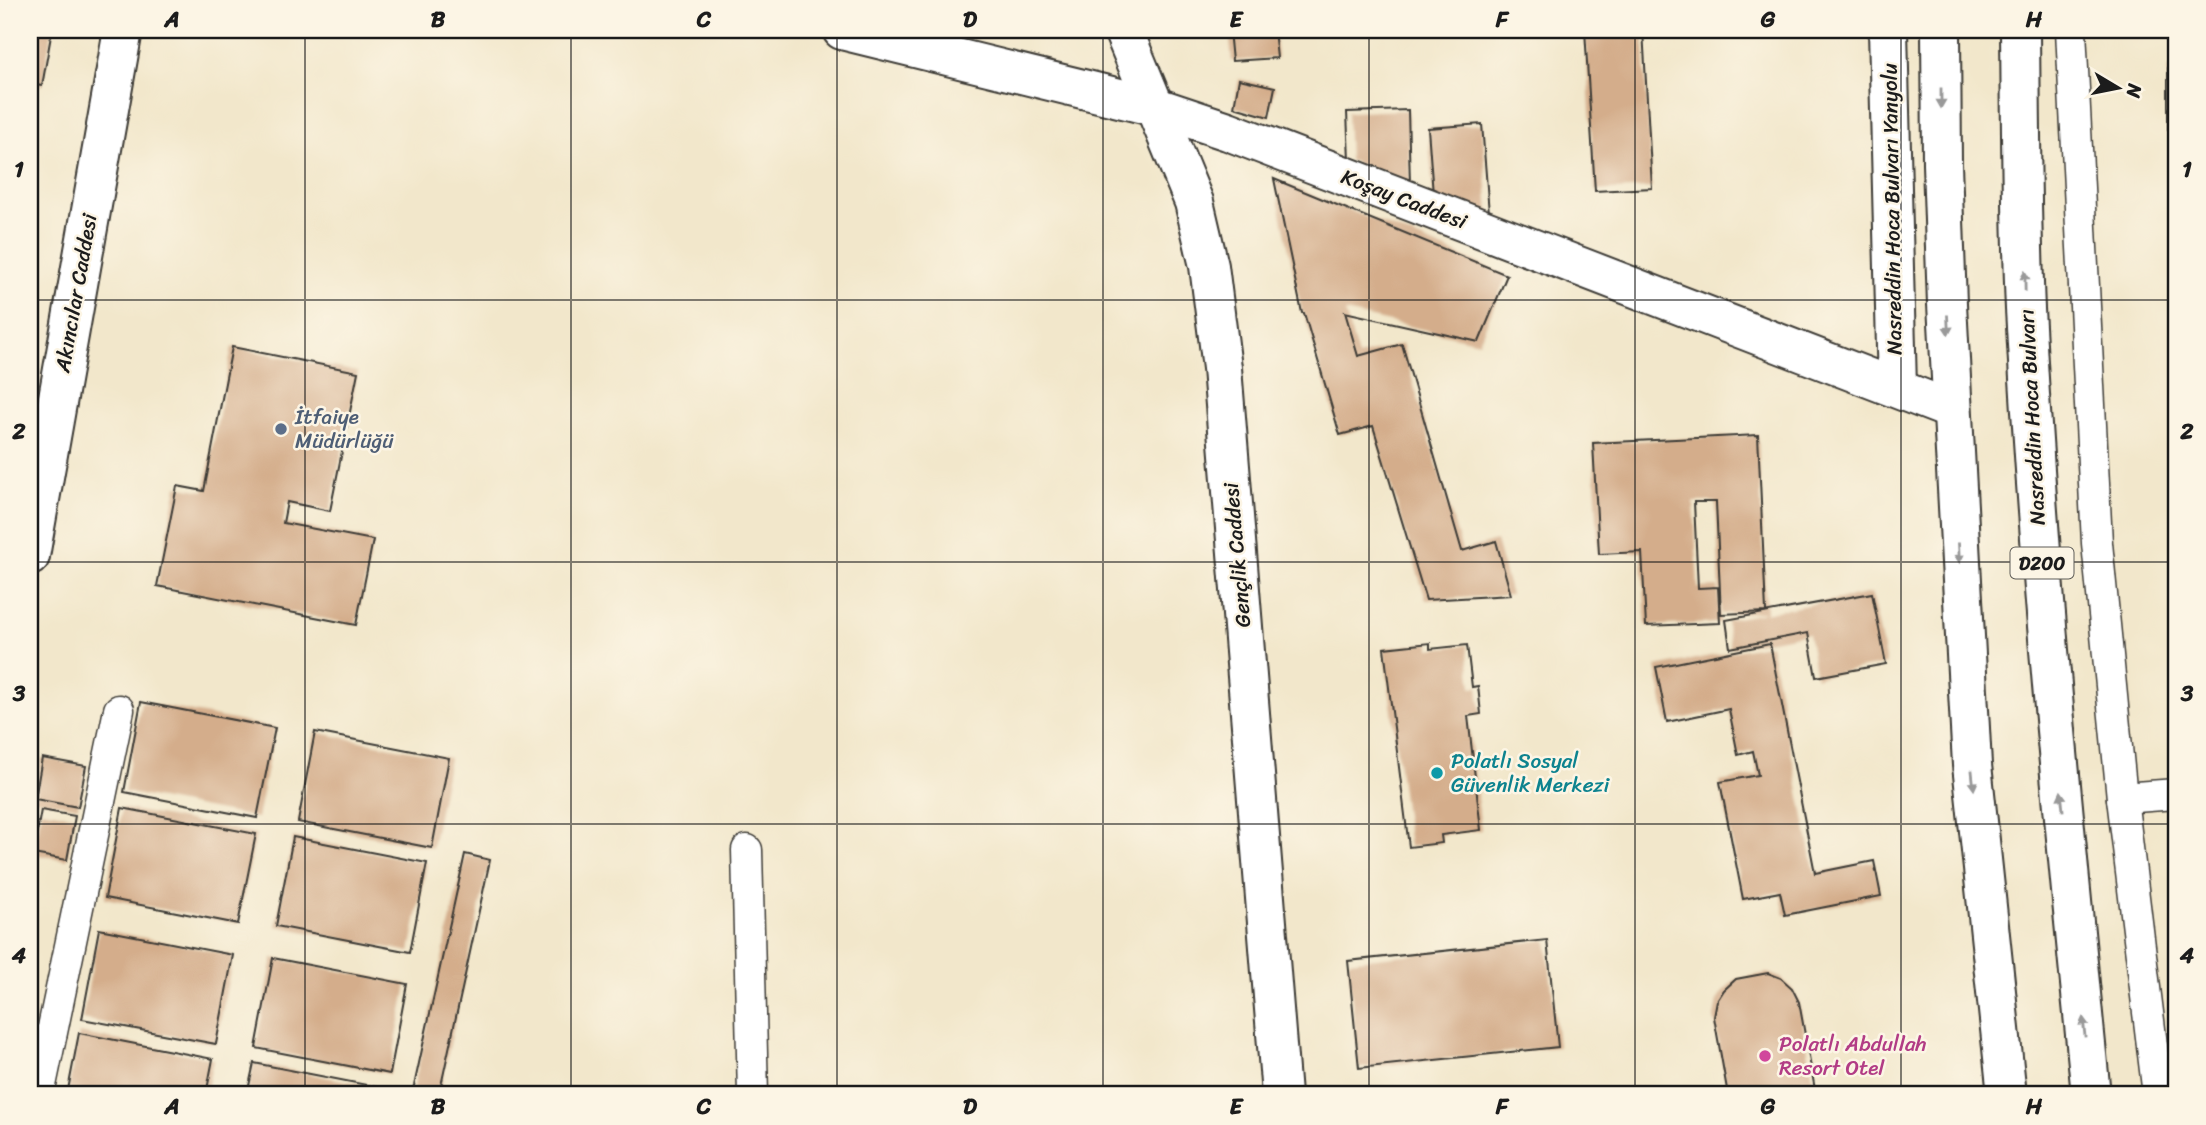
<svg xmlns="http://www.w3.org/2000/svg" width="2206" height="1125" viewBox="0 0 2206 1125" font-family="Sriracha,sans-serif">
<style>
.building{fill:#d4ad8b}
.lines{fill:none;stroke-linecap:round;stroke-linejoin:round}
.street-casing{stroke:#3c3a36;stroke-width:33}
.secondary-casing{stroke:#3c3a36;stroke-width:42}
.highway-casing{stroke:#3c3a36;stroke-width:42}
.street{stroke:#fff;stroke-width:30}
.secondary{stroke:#fff;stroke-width:38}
.highway{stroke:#fff;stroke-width:38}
.oneway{fill:#999}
.grid{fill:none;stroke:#1c1c1c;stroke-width:2;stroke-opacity:0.55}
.service-dot{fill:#5c6f8a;stroke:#fcf5e5;stroke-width:2.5}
.culture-dot{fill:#0f9aa8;stroke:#fcf5e5;stroke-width:2.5}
.hotel-dot{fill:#d1479c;stroke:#fcf5e5;stroke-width:2.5}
.labels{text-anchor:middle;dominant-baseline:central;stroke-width:5;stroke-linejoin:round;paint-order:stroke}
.shield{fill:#fcf5e5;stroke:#5f5d58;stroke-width:2}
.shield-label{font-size:19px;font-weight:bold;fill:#1c1c1c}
.street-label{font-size:21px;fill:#1c1c1c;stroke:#fcf5e5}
.service-label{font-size:21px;fill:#4e5e75;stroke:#fcf5e5;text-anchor:start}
.culture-label{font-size:21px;fill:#0d838f;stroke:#fcf5e5;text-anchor:start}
.hotel-label{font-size:21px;fill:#b23c85;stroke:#fcf5e5;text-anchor:start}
.neatline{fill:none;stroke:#1c1c1c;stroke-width:2.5}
.grid-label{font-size:23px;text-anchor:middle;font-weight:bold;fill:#1c1c1c}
</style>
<rect width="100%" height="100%" fill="#fcf5e5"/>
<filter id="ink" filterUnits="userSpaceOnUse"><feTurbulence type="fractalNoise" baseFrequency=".0143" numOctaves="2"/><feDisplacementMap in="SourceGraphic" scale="14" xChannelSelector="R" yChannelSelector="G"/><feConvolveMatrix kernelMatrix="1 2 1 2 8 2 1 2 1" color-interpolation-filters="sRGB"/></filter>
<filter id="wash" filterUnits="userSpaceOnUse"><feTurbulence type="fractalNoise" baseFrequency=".00686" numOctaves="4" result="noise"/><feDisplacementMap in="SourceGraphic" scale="28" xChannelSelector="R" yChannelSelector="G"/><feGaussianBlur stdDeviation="1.57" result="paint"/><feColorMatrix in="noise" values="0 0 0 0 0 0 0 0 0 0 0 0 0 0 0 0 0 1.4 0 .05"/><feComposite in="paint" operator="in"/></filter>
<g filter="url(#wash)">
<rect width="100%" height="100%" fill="#f2e7cb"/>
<g id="blocks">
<g class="building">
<polygon points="30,30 52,30 42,86 30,84"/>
<polygon points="1229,30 1274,30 1277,58 1232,61"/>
<polygon points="1585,30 1643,30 1652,188 1595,191"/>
<rect x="2169" y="30" width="7" height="7"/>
<rect x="2168" y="68" width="8" height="61"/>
<polygon points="1239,79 1275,87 1269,117 1234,107"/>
<polygon points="1408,110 1410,184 1349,160 1347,112"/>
<polygon points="1482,124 1490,226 1434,208 1428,128"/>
<polygon points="1274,179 1507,275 1479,342 1345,312 1358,356 1402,344 1462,551 1496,541 1511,595 1426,600 1373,426 1340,435 1304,313 1302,313"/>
<rect x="2173" y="204" width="3" height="78"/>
<polygon points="30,217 37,218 31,253 30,253"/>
<polygon points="232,347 358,372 330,511 287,502 283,523 373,540 356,625 157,586 177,486 204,491"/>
<polygon points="1758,435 1766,612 1721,614 1716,502 1694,502 1698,588 1718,587 1720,623 1646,626 1642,552 1599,554 1593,443"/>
<polygon points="1872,593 1886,664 1816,677 1808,633 1730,648 1726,620"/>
<polygon points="1430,643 1430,649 1467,645 1472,687 1478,686 1481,714 1468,716 1481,830 1441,835 1442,843 1409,847 1384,648"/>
<polygon points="1770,644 1815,873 1874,861 1881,896 1785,915 1780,892 1743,899 1720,782 1758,775 1753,751 1738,755 1729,709 1667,722 1656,667"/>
<polygon points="141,702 275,728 257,818 124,792"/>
<polygon points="315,732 449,758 432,848 298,822"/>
<polygon points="42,758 86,766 78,807 35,799"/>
<polygon points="122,808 256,834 238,924 105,898"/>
<polygon points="41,810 75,816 67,860 33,854"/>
<polygon points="293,837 427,863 410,952 276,926"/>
<polygon points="465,854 490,860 439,1095 412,1095"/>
<polygon points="99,929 233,955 216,1044 82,1019"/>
<polygon points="1547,940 1558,1047 1359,1068 1348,961"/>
<polygon points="273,958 407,984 390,1074 256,1048"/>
<polygon points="1768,973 1781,978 1792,988 1799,1002 1816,1095 1728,1095 1714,1017 1717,1001 1724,990 1736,979"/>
<polygon points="79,1033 213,1059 206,1095 67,1095"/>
<polygon points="254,1063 387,1089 386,1095 247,1095"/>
</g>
</g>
</g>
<g filter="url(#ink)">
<use href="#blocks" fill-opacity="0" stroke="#3c3a36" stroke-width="2"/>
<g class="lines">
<g class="street-casing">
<g id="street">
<polyline points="2071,30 2097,543 2122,798 2158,1095"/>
<polyline points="2122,798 2176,794"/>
<polyline points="747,850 753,1095"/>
<polyline points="39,1095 119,710"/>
</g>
</g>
<g class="secondary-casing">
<g id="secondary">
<polyline points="842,30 1156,107 1228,131 1952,410"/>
<polyline points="1123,30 1194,202 1209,266 1222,368 1281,1095"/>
<polyline points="1888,30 1897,388"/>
<polyline points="30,556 123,30"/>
</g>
</g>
<g class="highway-casing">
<g id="highway">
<polyline points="1941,30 1942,164 1947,304 1972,765 2007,1095"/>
<path d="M2020 30C2021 123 2021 216 2025 309 2039 572 2065 833 2091 1095"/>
</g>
</g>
<use href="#street" class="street"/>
<use href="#secondary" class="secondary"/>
<use href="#highway" class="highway"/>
</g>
<defs><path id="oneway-solid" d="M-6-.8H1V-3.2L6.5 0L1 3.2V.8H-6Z" transform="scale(1.75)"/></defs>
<g class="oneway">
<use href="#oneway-solid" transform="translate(1941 98) rotate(90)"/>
<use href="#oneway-solid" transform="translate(2025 281) rotate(-91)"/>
<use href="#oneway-solid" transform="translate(1948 325) rotate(87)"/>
<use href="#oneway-solid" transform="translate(1959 553) rotate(87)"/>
<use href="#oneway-solid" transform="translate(1973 780) rotate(84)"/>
<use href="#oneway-solid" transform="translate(2062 801) rotate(-96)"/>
<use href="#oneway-solid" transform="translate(2084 1027) rotate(-96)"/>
</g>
</g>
<path class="grid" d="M305 30V1095M571 30V1095M837 30V1095M1103 30V1095M1369 30V1095M1635 30V1095M1901 30V1095M30 300H2176M30 562H2176M30 824H2176"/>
<circle class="service-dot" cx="281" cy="429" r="7"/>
<circle class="culture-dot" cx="1437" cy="773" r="7"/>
<circle class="hotel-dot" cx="1765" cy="1056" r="7"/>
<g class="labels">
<rect class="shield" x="2010.5" y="547.5" width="63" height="31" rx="5"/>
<g class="shield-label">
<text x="2042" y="563">D200</text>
</g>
<g class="street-label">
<text transform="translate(1404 199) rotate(21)">Koşay Caddesi</text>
<text transform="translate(1892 209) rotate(-91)">Nasreddin Hoca Bulvarı Yanyolu</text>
<text transform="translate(76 293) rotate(-80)">Akıncılar Caddesi</text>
<text transform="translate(2032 417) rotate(-93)">Nasreddin Hoca Bulvarı</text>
<text transform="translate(1237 555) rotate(-95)">Gençlik Caddesi</text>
</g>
<g class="service-label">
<text x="295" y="417">İtfaiye<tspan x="295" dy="24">Müdürlüğü</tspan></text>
</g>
<g class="culture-label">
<text x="1451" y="761">Polatlı Sosyal<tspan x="1451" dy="24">Güvenlik Merkezi</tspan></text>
</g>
<g class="hotel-label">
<text x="1779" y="1044">Polatlı Abdullah<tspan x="1779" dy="24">Resort Otel</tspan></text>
</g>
</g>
<rect width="2206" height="1125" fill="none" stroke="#fcf5e5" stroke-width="77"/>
<g transform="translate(2118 88) rotate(100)" stroke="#fcf5e5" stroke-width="5" paint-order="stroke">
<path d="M0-5L12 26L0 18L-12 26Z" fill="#1c1c1c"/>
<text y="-10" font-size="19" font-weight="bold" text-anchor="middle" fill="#1c1c1c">N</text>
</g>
<rect x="38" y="38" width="2130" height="1048" class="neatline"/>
<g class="grid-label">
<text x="172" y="27">A</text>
<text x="438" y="27">B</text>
<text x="704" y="27">C</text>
<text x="970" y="27">D</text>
<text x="1236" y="27">E</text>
<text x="1502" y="27">F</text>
<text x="1768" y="27">G</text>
<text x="2034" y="27">H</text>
<text x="19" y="177">1</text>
<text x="2187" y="177">1</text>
<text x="19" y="439">2</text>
<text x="2187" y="439">2</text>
<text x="19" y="701">3</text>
<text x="2187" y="701">3</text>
<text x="19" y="963">4</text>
<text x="2187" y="963">4</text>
<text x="172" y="1114">A</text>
<text x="438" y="1114">B</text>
<text x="704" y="1114">C</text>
<text x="970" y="1114">D</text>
<text x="1236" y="1114">E</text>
<text x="1502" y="1114">F</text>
<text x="1768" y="1114">G</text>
<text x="2034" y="1114">H</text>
</g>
</svg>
